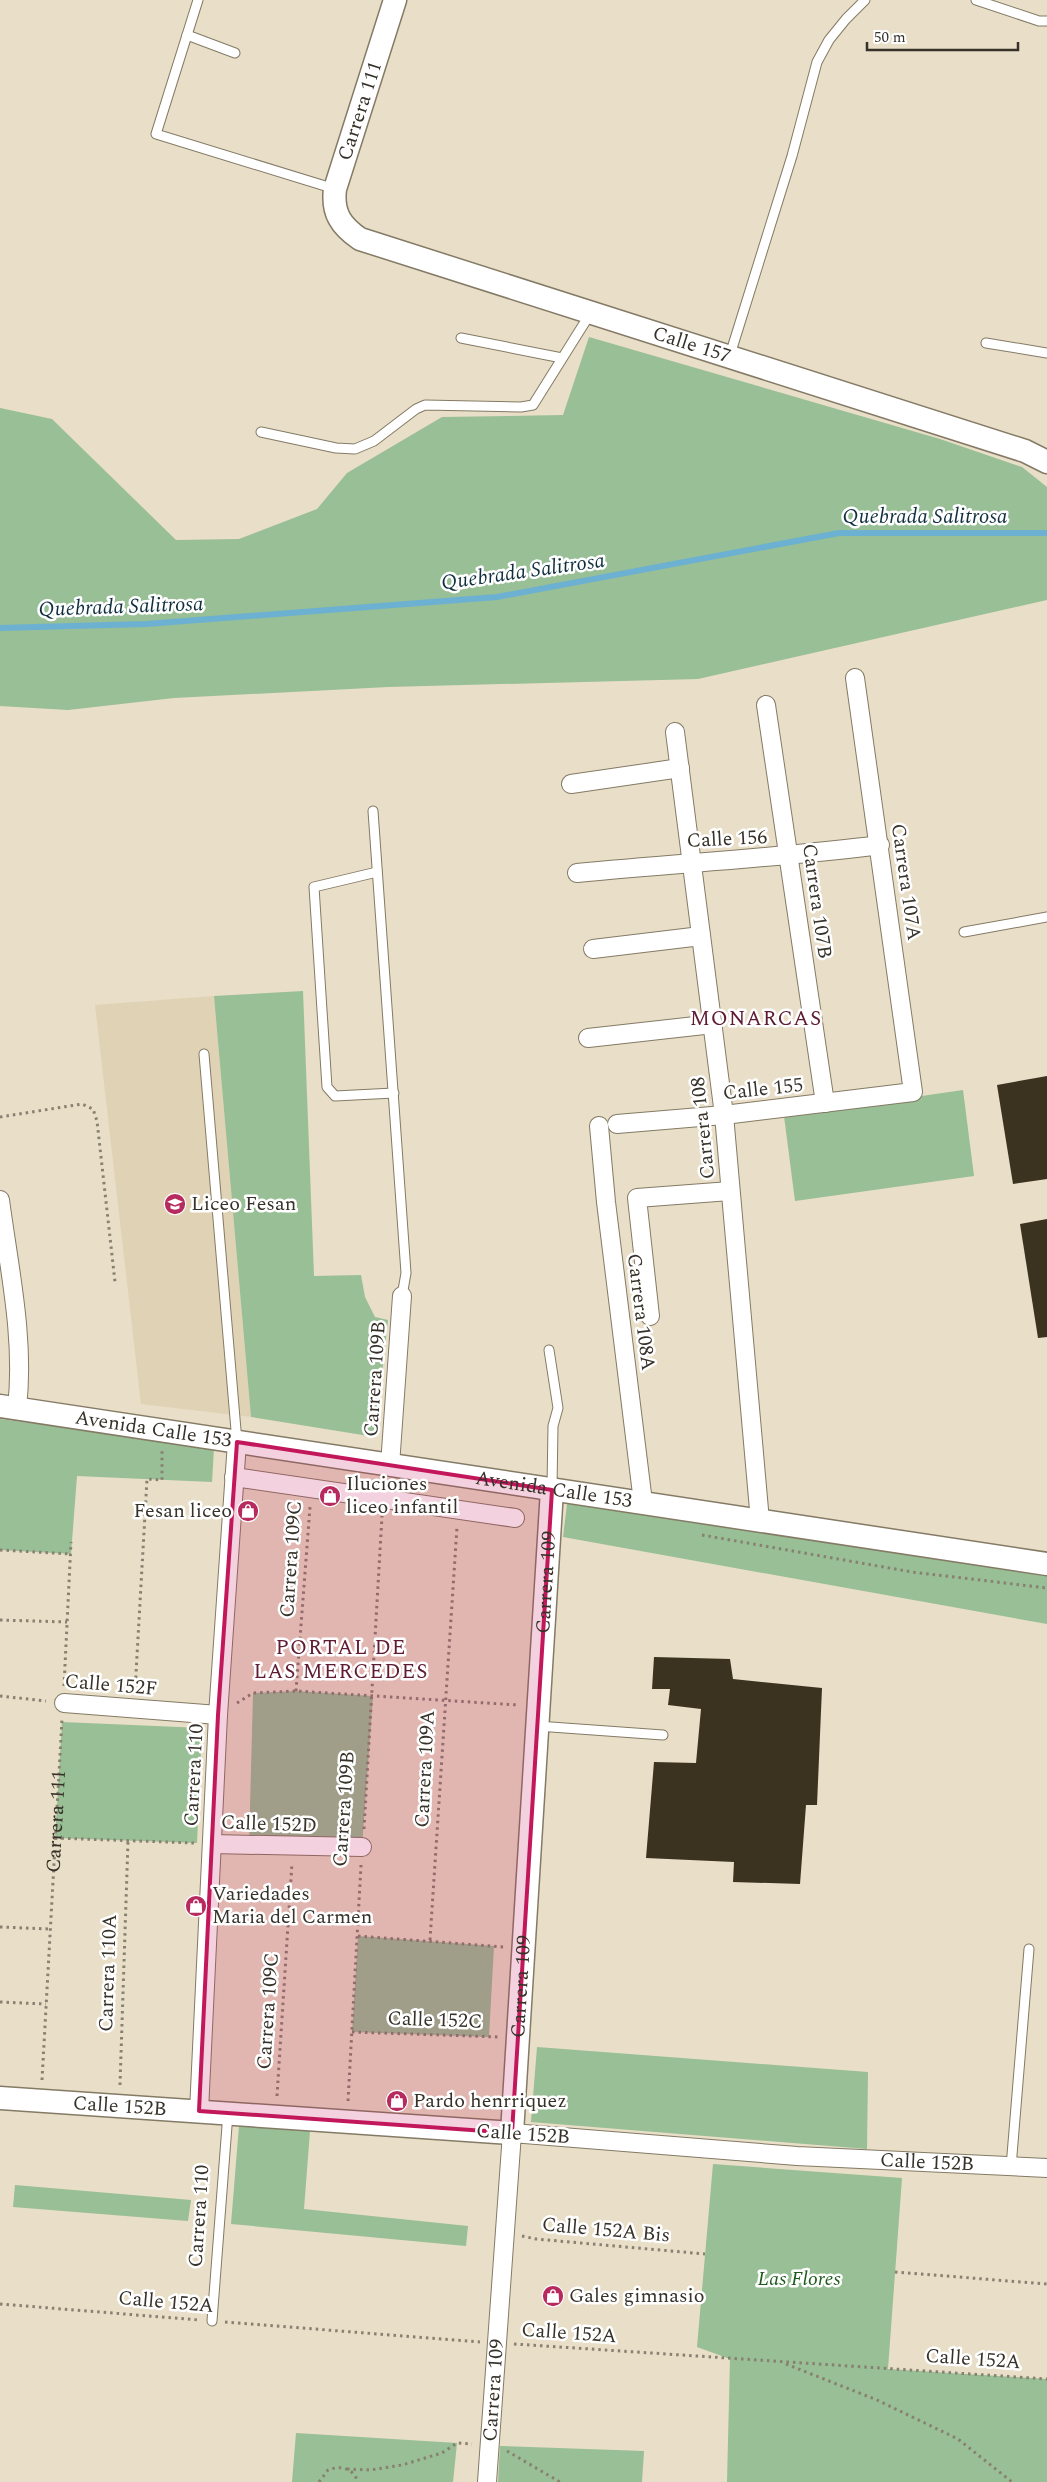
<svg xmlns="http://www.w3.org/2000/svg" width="1047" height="2482" viewBox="0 0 1047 2482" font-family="Spectral,serif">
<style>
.built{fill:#e0d2b4}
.green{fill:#98bf95}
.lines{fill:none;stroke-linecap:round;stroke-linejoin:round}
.stream{stroke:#6cb1d2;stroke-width:6}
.building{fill:#3b3220}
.service-casing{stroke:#847a65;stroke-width:11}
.minor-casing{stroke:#847a65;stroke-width:20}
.tertiary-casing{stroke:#847a65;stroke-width:25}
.path{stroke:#888071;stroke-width:3;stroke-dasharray:2.5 4;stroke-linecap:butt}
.service{stroke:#fff;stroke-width:9}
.minor{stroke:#fff;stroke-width:18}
.tertiary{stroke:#fff;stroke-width:22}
.marked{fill:#c2185b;fill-opacity:0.2;stroke:#c2185b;stroke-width:4;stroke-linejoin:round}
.labels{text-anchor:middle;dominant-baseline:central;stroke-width:5;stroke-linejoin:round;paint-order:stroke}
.street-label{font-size:20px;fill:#363229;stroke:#fff}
.poi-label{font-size:20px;fill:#363229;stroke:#fff;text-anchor:start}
.park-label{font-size:20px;font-style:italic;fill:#1d5a1b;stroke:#fff}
.water-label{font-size:21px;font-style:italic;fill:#0f2f3e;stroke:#fff}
.neighbourhood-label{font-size:21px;letter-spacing:1px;fill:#5e1b31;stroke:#fff}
</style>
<rect width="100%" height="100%" fill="#e9dec7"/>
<polygon class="built" points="214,996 251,1417 141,1404 95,1005"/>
<g class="green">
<polygon points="589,337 940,439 1022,467 1047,487 1047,600 698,679 388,687 174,698 68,710 0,706 0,408 52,419 176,540 239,539 317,509 347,473 442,417 563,415"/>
<polygon points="303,991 314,1276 361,1275 365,1297 375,1317 388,1320 375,1437 251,1417 214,996"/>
<polygon points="963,1090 974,1176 795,1201 784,1116"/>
<polygon points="0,1419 214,1448 212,1482 77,1476 71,1554 0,1550"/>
<polygon points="568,1496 1047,1575 1047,1624 563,1537"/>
<polygon points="296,1691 373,1696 362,1847 249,1845 253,1693"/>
<polygon points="62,1722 202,1728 197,1843 55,1838"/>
<polygon points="358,1936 494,1946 489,2037 352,2032"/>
<polygon points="537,2047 868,2072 867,2149 531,2122"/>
<polygon points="239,2126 310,2131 304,2209 468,2226 466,2246 231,2224"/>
<polygon points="713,2164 902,2178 888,2369 1047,2379 1047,2482 727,2482 730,2359 697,2347"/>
<polygon points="15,2185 191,2200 188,2221 13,2207"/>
<polygon points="296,2433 457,2443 453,2482 292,2482"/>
<polygon points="500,2446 644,2451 642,2482 498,2482"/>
</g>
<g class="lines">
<polyline class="stream" points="0,628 146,624 497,597 839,533 1047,533"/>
</g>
<g class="building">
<polygon points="1047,1076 1047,1179 1013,1184 997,1085"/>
<polygon points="1047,1219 1047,1337 1038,1338 1020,1224"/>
<polygon points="654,1657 730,1659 733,1679 822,1688 817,1805 806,1805 800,1884 733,1882 734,1862 646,1858 654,1762 696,1763 701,1709 668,1705 670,1689 652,1689"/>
</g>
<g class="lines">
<g class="service-casing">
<g id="service">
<polyline points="198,0 156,134 335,189"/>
<polyline points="976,0 1039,21 1047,21"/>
<polyline points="187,35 235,53"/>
<polyline points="461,338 562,358"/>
<polyline points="986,343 1047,353"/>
<polyline points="729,358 792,156 817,62 829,40 846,19 865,0"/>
<polyline points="261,432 336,448 355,449 374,441 416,409 425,405 521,407 533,405 590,314"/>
<polyline points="373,811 406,1273 402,1296"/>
<polyline points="377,872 314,887 327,1087 335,1096 394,1093"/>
<polyline points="964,932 1047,917"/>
<polyline points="204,1054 237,1442"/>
<polyline points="549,1350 558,1408 553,1426 552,1488"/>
<polyline points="537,1726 663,1735"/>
<polyline points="1011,2167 1029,1949"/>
<polyline points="212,2321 228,2113"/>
</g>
</g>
<g class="minor-casing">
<g id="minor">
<polyline points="766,705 825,1103"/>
<polyline points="675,732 724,1115 760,1521"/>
<polyline points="571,784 680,768"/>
<path d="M577 873C678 863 779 858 880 845"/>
<polyline points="593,949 701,936"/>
<polyline points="588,1038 713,1024"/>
<polyline points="617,1124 724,1115 913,1092 855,678"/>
<polyline points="599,1126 606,1202 643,1502"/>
<path d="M0 1200C9 1268 25 1339 17 1408"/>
<polyline points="650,1316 637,1198 730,1191"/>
<polyline points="390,1465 402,1296"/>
<polyline points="234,1477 515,1518"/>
<polyline points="64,1703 218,1715"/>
<polyline points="212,1844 362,1847"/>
<polyline points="199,2111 218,1715 237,1442"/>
<path id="s2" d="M487 2482 512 2133 797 2156 1047 2168"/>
</g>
</g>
<g class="tertiary-casing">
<g id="tertiary">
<path id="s3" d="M395 0 335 189C332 213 341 226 360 239L1025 451 1047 462"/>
<path id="s4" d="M0 1406 1047 1564"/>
<path id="s5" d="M0 2098 512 2133 552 1490"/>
</g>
</g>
<g class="path">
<polyline points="0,1117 82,1104 93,1109 97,1121 115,1282"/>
<polyline points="702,1535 912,1572 1047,1588"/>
<polyline points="0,1550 71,1554"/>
<polyline points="0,1620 67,1622"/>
<polyline points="64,1686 71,1542"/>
<polyline points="135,1691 147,1479 162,1480 162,1451"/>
<polyline points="296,1691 310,1507"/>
<polyline points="0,1696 46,1701"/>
<polyline points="237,1703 253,1693 296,1691 518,1705"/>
<polyline points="364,1829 382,1516"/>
<polyline points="55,1838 194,1843"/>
<polyline points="0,1927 50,1929"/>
<polyline points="358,1936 504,1947"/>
<polyline points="430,1940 457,1527"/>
<polyline points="0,2002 46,2004"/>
<polyline points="352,2032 499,2037"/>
<path id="s1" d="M42 2080 62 1719"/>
<polyline points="120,2085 128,1841"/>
<polyline points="277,2096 292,1863"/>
<polyline points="348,2101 361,1865"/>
<polyline points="522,2236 536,2239 705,2254"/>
<polyline points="895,2272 1047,2284"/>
<polyline points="0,2304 199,2320"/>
<polyline points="225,2322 480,2342"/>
<polyline points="514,2344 1047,2379"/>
<polyline points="786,2364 877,2400 958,2439 1012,2482"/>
<polyline points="507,2451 560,2482"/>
<polyline points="347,2469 370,2470 402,2465 442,2453 457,2443 472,2444"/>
<path d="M319 2482 328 2470C341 2465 353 2468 358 2482"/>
</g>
<use href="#service" class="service"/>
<use href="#minor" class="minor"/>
<use href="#tertiary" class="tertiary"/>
</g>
<path class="marked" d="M237 1442 552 1490 512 2133 199 2111 218 1715Z"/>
<defs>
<g id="school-disc" transform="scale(1.125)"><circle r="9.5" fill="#b72a5e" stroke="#fff"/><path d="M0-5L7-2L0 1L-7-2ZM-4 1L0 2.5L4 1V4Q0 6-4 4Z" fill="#fff"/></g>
<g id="shop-disc" transform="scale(1.125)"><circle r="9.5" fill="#b72a5e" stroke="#fff"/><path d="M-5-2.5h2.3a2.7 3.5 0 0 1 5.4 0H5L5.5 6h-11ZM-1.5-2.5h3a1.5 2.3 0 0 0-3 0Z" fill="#fff"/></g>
</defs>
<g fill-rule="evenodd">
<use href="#school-disc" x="175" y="1204"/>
<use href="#shop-disc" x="330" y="1496"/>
<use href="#shop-disc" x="248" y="1511"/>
<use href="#shop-disc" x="196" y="1906"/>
<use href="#shop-disc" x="397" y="2101"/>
<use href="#shop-disc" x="553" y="2296"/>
</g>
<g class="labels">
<g class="street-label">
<text transform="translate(360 111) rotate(-72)">Carrera 111</text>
<text stroke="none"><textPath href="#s3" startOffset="606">Calle 157</textPath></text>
<text transform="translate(727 839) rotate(-3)">Calle 156</text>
<text transform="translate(906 882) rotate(82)">Carrera 107A</text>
<text transform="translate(817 901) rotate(82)">Carrera 107B</text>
<text transform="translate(763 1089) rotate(-6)">Calle 155</text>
<text transform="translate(703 1128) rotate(-96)">Carrera 108</text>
<text transform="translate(641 1312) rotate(83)">Carrera 108A</text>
<text transform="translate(375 1379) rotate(-86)">Carrera 109B</text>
<text stroke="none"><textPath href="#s4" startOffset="155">Avenida Calle 153</textPath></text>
<text stroke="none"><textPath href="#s4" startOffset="560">Avenida Calle 153</textPath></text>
<text transform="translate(291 1559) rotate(-86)">Carrera 109C</text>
<text stroke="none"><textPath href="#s5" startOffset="1065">Carrera 109</textPath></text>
<text transform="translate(111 1685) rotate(5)">Calle 152F</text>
<text transform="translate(425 1769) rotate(-87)">Carrera 109A</text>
<text transform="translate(194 1775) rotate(-87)">Carrera 110</text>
<text transform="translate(344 1809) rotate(-86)">Carrera 109B</text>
<text stroke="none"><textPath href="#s1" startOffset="259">Carrera 111</textPath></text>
<text transform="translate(269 1824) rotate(2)">Calle 152D</text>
<text transform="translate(108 1973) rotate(-88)">Carrera 110A</text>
<text stroke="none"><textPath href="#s5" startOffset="660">Carrera 109</textPath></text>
<text transform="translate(268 2011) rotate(-86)">Carrera 109C</text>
<text transform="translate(435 2020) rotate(2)">Calle 152C</text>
<text stroke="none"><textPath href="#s5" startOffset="120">Calle 152B</textPath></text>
<text transform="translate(523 2134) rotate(4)">Calle 152B</text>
<text stroke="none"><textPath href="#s2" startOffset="766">Calle 152B</textPath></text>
<text transform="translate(199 2216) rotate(-86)">Carrera 110</text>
<text transform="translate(606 2230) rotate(5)">Calle 152A Bis</text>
<text transform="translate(166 2302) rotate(5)">Calle 152A</text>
<text transform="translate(569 2333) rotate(4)">Calle 152A</text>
<text transform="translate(973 2359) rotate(4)">Calle 152A</text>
<text stroke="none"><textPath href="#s2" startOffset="92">Carrera 109</textPath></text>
</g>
<g class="poi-label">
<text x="191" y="1204">Liceo Fesan</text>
<text x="346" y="1484">Iluciones<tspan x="346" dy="23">liceo infantil</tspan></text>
<text x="232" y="1511" text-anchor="end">Fesan liceo</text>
<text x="212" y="1894">Variedades<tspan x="212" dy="23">Maria del Carmen</tspan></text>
<text x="413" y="2101">Pardo henrriquez</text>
<text x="569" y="2296">Gales gimnasio</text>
</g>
<g class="park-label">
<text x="799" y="2279">Las Flores</text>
</g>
<g class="water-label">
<text x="925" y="517">Quebrada Salitrosa</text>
<text transform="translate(523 572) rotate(-8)">Quebrada Salitrosa</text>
<text transform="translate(121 607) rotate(-2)">Quebrada Salitrosa</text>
</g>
<g class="neighbourhood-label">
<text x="756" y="1019">MONARCAS</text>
<text x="341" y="1648">PORTAL DE<tspan x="341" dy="24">LAS MERCEDES</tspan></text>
</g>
</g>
<path d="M867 42v8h151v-8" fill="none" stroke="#363229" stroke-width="2.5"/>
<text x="874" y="42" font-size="15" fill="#363229" stroke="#ffffff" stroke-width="4" paint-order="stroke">50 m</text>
</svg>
